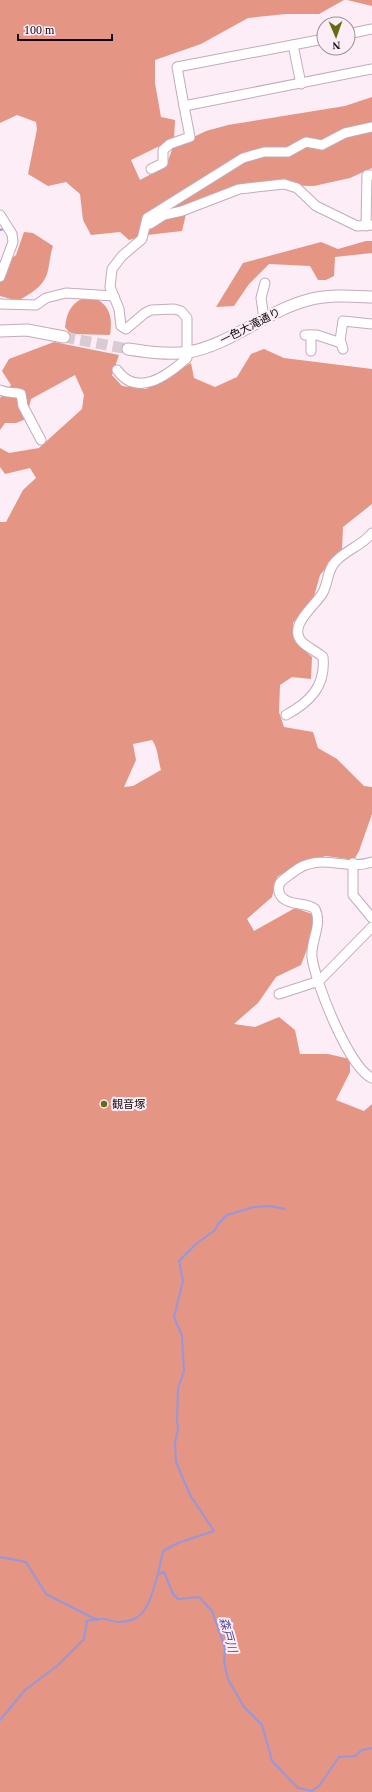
<svg xmlns="http://www.w3.org/2000/svg" width="372" height="1792" viewBox="0 0 372 1792" font-family="'Times New Roman','Noto Sans JP',serif">
<style>
.forest{fill:#e49583;fill-rule:evenodd}
.lines{fill:none;stroke-linecap:round;stroke-linejoin:round}
.stream{stroke:#9697dc;stroke-width:2}
.major-tunnel{stroke:#d9cbd4;stroke-width:11;stroke-dasharray:11 5.5;stroke-linecap:butt}
.minor-casing{stroke:#c3abbb;stroke-width:11}
.major-casing{stroke:#c3abbb;stroke-width:13}
.minor{stroke:#fff;stroke-width:9}
.major{stroke:#fff;stroke-width:11}
.poi-dot{fill:#646d14;stroke:#fcedf7;stroke-width:1.5}
.labels{text-anchor:middle;dominant-baseline:central;stroke-width:4;stroke-linejoin:round;paint-order:stroke}
.street-label{font-size:11px;fill:#11090f;stroke:#fcedf7}
.poi-label{font-size:11px;fill:#11090f;stroke:#fcedf7;text-anchor:start}
.water-label{font-size:12px;font-style:italic;fill:#4e4a9d;stroke:#fcedf7}
</style>
<rect width="100%" height="100%" fill="#fcedf7"/>
<g class="forest">
<polygon points="0,0 344,0 319,14 286,14 248,18 201,44 155,60 155,83 161,117 175,120 174,139 131,160 140,180 166,166 173,147 206,131 228,125 345,106 372,97 372,168 350,178 314,186 243,184 186,214 182,231 147,235 129,240 120,232 91,235 83,220 80,194 66,182 48,186 28,174 37,129 36,122 17,115 0,123"/>
<polygon points="347,0 372,0 372,6"/>
<path d="M24 232 33 233 53 246C50 254 50 262 48 270 45 286 31 293 18 301L0 296V267L16 255Z"/>
<polygon points="366,241 372,241 372,253 335,257 334,276 326,280 318,280 310,266 269,264 249,284 234,306 216,307 243,263 321,242 338,249"/>
<path d="M89 296C109 302 113 316 110 335L74 334 69 332 65 327C67 310 73 301 89 296Z"/>
<path d="M54 342 119 355 112 375 122 386 146 389 191 363 194 378 215 387 237 377 251 354 264 349 284 358 372 369V504L343 527 342 549 320 575 313 600 293 623 295 642 312 657 311 679 292 677 280 685 279 712 284 727 313 732 318 748 337 759 364 786 372 787V814L359 851 354 860 326 856 297 864 277 877 272 897 247 919 254 931 295 908 312 914V936L301 965 276 977 258 1003 234 1024 255 1027 279 1017 295 1030 300 1054H328L350 1059V1072L336 1100 364 1111 372 1104V1792H0V522H6L23 490 36 478 30 468 5 474 0 467V448L9 453 39 448 82 409 84 395 75 375 31 399 26 419 16 423H5L0 430V398L11 385 2 371 9 359ZM152 740C158 748 158 760 161 770L133 786 124 787 136 760 133 744Z"/>
</g>
<g class="lines">
<g class="stream">
<polyline points="0,230 3,229"/>
<polyline points="0,1557 26,1562 46,1594 97,1620"/>
<polyline points="158,1574 163,1551 178,1543 214,1531 190,1495 176,1462 175,1443 178,1429 177,1419 178,1388 184,1371 182,1336 174,1317 183,1281 179,1261 196,1244 215,1230 218,1224 227,1215 254,1207 270,1206 285,1209"/>
<path d="M0 1720 25 1690 57 1666 84 1639 87 1621C92 1620 100 1618 105 1619 110 1620 113 1622 118 1622 148 1623 151 1596 158 1574L164 1572 173 1594 178 1599 199 1597 212 1611 225 1648 224 1662 228 1679 244 1707 262 1725 272 1761 298 1788 312 1791 319 1786 339 1757 355 1756 362 1750 372 1748"/>
</g>
<polyline class="major-tunnel" points="64,337 128,349"/>
<g class="minor-casing">
<g id="minor">
<polyline points="348,34 372,29"/>
<polyline points="324,39 177,67 184,106 372,69"/>
<polyline points="293,45 301,84"/>
<polyline points="151,169 163,163 163,150 170,144 190,137 184,106"/>
<polyline points="0,215 12,234 13,242 0,277"/>
<polyline points="150,224 164,215 182,211 239,189 284,184 297,188 316,206 357,226 372,225"/>
<polyline points="366,226 367,175 372,175"/>
<polyline points="0,304 36,305 46,298 66,293 114,296"/>
<polyline points="264,319 261,298 265,283"/>
<polyline points="305,335 317,335 341,343"/>
<polyline points="311,335 311,351"/>
<polyline points="343,349 340,340 343,321 372,324"/>
<path d="M117 370C137 398 167 376 187 358V318L181 311 174 309 151 310 145 313 126 329 121 326 119 309 110 287 112 269 122 256 142 239 147 218 243 158 264 152H288L306 142 322 145 345 133 372 127"/>
<path d="M0 390C9 394 14 391 21 394L23 406 41 440"/>
<path d="M286 715C310 702 326 686 323 657 317 652 309 648 303 643 286 627 314 607 322 594 329 583 326 571 336 561 346 550 363 545 372 533"/>
<path d="M372 862C344 872 320 850 292 873 288 876 283 879 280 883 277 888 279 896 284 899 293 906 306 902 315 909 323 925 310 941 312 957 315 982 349 1068 372 1078"/>
<polyline points="353,863 353,895 372,918"/>
<polyline points="279,994 319,981 372,927"/>
</g>
</g>
<g class="major-casing">
<g id="major">
<polyline points="0,331 27,330 64,337"/>
<path d="M128 349C148 352 168 355 189 352 232 344 266 311 308 300 329 294 351 296 372 297"/>
</g>
</g>
<use href="#minor" class="minor"/>
<use href="#major" class="major"/>
</g>
<circle class="poi-dot" cx="104" cy="1104" r="4"/>
<g class="labels">
<g class="street-label">
<text transform="translate(250 326) rotate(-27)">一色大滝通り</text>
</g>
<g class="poi-label">
<text x="112" y="1104">観音塚</text>
</g>
<g class="water-label">
<text transform="translate(228 1635) rotate(74)">森戸川</text>
</g>
</g>
<g transform="translate(336 36) rotate(178)"><circle r="19" fill="#fcedf7" stroke="#9e929a"/>
<path d="M0-3L7 15L0 10L-7 15Z" fill="#646d14"/>
<text y="-6" font-size="11" font-weight="bold" text-anchor="middle" fill="#11090f">N</text>
</g>
<path d="M18 34v6h94v-6" fill="none" stroke="#11090f" stroke-width="2"/>
<text x="24" y="34" font-size="12" fill="#11090f" stroke="#fcedf7" stroke-width="3" paint-order="stroke">100 m</text>
</svg>
